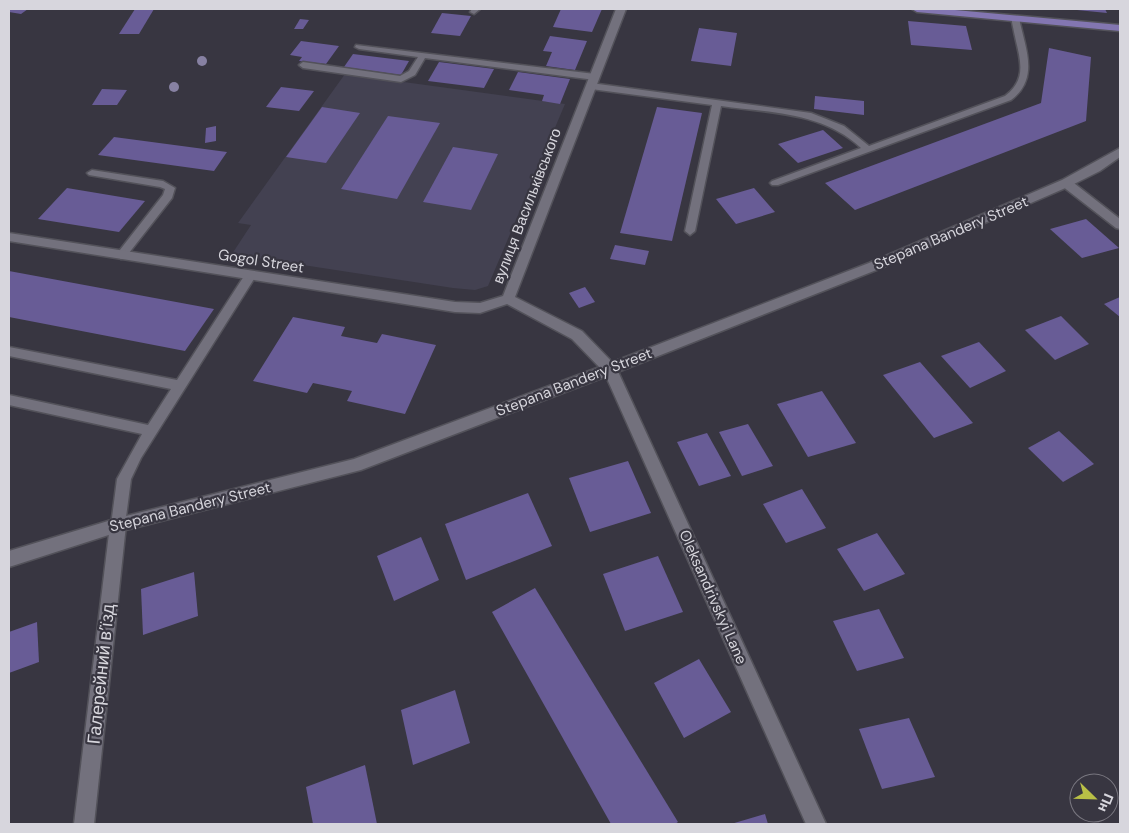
<svg xmlns="http://www.w3.org/2000/svg" width="1129" height="833" viewBox="0 0 1129 833" font-family="'DM Sans',sans-serif">
<style>
.built{fill:#434151}
.building{fill:#685c96}
.lines{fill:none;stroke-linecap:round;stroke-linejoin:round}
.service-casing{stroke:#53525a;stroke-width:3}
.minor-casing{stroke:#53525a;stroke-width:3}
.tertiary-casing{stroke:#53525a;stroke-width:3}
.primary-casing{stroke:#53525a;stroke-width:3}
.service{fill:#73717d;fill-rule:evenodd}
.minor{fill:#73717d;fill-rule:evenodd}
.tertiary{fill:#73717d;fill-rule:evenodd}
.primary{fill:#8376b1;fill-rule:evenodd}
.tree{fill:#8781a2}
.labels{text-anchor:middle;dominant-baseline:central;stroke-width:4.5;stroke-linejoin:round;paint-order:stroke}
.street-label{font-size:15px;fill:#d7d6dd;stroke:#383641}
.near-street-label{font-size:18px;fill:#d7d6dd;stroke:#383641}
</style>
<rect width="100%" height="100%" fill="#383641"/>
<polygon class="built" points="345,74 565,104 488,286 475,290 453,288 232,254 251,225 238,223"/>
<g class="building">
<polygon points="9,9 28,9 21,14 9,12"/>
<polygon points="135,9 154,9 139,34 119,34"/>
<polygon points="561,9 602,9 592,32 553,27"/>
<polygon points="1077,9 1105,9 1107,13 1077,10"/>
<polygon points="442,13 471,16 460,36 431,33"/>
<polygon points="300,19 309,20 303,29 294,29"/>
<polygon points="908,21 966,26 972,50 911,45"/>
<polygon points="699,28 737,33 731,66 691,61"/>
<polygon points="550,36 587,41 575,70 546,66 552,52 543,51"/>
<polygon points="301,41 339,46 326,64 299,61 302,57 290,55"/>
<polygon points="1049,48 1091,57 1086,121 855,210 825,183 1041,103"/>
<polygon points="353,54 409,61 401,75 344,67"/>
<polygon points="439,62 494,69 484,88 428,81"/>
<polygon points="518,72 570,79 560,104 542,101 544,95 509,90"/>
<polygon points="281,87 314,91 299,111 266,107"/>
<polygon points="102,89 127,90 117,105 92,105"/>
<polygon points="815,96 864,101 864,115 814,109"/>
<polygon points="322,107 360,113 326,163 286,157"/>
<polygon points="657,107 702,113 672,241 620,233"/>
<polygon points="388,116 440,123 397,199 341,189"/>
<polygon points="216,126 216,141 205,143 206,128"/>
<polygon points="823,130 843,148 798,163 778,144"/>
<polygon points="114,137 227,152 214,171 98,155"/>
<polygon points="453,147 498,154 471,210 423,202"/>
<polygon points="67,188 145,201 119,232 38,219"/>
<polygon points="754,188 775,212 736,224 716,199"/>
<polygon points="1086,219 1119,248 1082,258 1050,229"/>
<polygon points="615,245 649,251 645,265 610,259"/>
<polygon points="9,271 214,309 185,351 9,317"/>
<polygon points="585,287 595,302 579,308 569,293"/>
<polygon points="1120,297 1120,317 1104,304"/>
<polygon points="1061,316 1089,344 1055,360 1025,330"/>
<polygon points="293,317 345,327 341,336 377,343 382,334 436,345 405,414 347,401 352,391 313,383 307,393 253,381"/>
<polygon points="979,342 1006,371 970,388 941,356"/>
<polygon points="920,362 973,423 934,438 883,375"/>
<polygon points="822,391 856,443 808,457 777,404"/>
<polygon points="748,424 773,466 742,476 719,432"/>
<polygon points="1059,431 1094,464 1063,482 1028,448"/>
<polygon points="707,433 731,476 699,486 677,442"/>
<polygon points="628,461 651,513 590,532 569,478"/>
<polygon points="802,489 826,528 786,543 763,504"/>
<polygon points="528,493 552,546 466,580 445,524"/>
<polygon points="877,533 905,574 864,591 837,549"/>
<polygon points="421,537 439,580 394,601 377,556"/>
<polygon points="658,556 683,612 625,631 603,574"/>
<polygon points="194,572 198,616 143,635 141,589"/>
<polygon points="535,588 678,822 675,824 611,824 492,612"/>
<polygon points="879,609 904,658 857,671 833,621"/>
<polygon points="37,622 39,662 9,673 9,632"/>
<polygon points="699,659 731,712 684,738 654,683"/>
<polygon points="455,690 470,743 413,765 401,710"/>
<polygon points="909,718 935,777 882,789 859,729"/>
<polygon points="365,765 377,824 313,824 306,787"/>
<polygon points="765,814 768,824 731,824"/>
</g>
<g class="lines">
<g class="service-casing">
<g id="service">
<polygon points="472,9 480,9 474,14 470,12"/>
<path d="M1012 16 1019 18C1025 48 1040 78 1011 100L778 185H772L770 183 772 181 861 148C822 112 771 113 721 106L695 231 690 235 685 231 712 105 591 89 587 86 591 83 811 113 844 126 869 146 1005 96C1029 78 1019 57 1014 32 1013 26 1011 21 1012 16Z"/>
<polygon points="356,45 595,74 599,77 595,80 425,58 415,75 401,82 303,68 299,65 303,62 400,76 409,71 418,57 359,49 355,47"/>
<polygon points="92,170 163,181 175,188 172,198 125,258 121,259 116,255 163,195 165,189 160,187 89,175 87,173"/>
<polygon points="250,272 255,276 254,279 141,458 131,479 125,525 123,529 118,531 113,529 111,525 117,479 142,434 9,405 9,395 148,425 171,389 9,356 9,347 177,380 246,273"/>
</g>
</g>
<g class="minor-casing">
<g id="minor">
<polygon points="616,9 626,9 515,297 582,331 615,365 826,824 806,824 604,372 572,339 507,304 480,313 455,312 9,241 9,233 455,302 480,303 503,296"/>
<polygon points="1066,179 1070,180 1120,219 1120,229 1116,228 1062,186 1060,183"/>
<polygon points="118,518 124,520 126,525 94,824 74,824 110,525 112,520"/>
</g>
</g>
<g class="tertiary-casing">
<polygon id="tertiary" points="1120,148 1120,157 1100,171 1070,186 879,269 615,373 361,470 118,532 9,567 9,551 118,518 354,459 605,365 869,263 1062,180"/>
</g>
<g class="primary-casing">
<polygon id="primary" points="912,9 944,9 1120,25 1120,31 917,12"/>
</g>
<use href="#service" class="service"/>
<use href="#minor" class="minor"/>
<use href="#tertiary" class="tertiary"/>
<use href="#primary" class="primary"/>
</g>
<g class="tree">
<circle cx="202" cy="61" r="5"/>
<circle cx="174" cy="87" r="5"/>
</g>
<g class="labels">
<g class="street-label">
<text transform="translate(527 206) rotate(-69)">вулиця Васильківського</text>
<text transform="translate(951 233) rotate(-23)">Stepana Bandery Street</text>
<text transform="translate(261 261) rotate(9)">Gogol Street</text>
<text transform="translate(574 382) rotate(-21)">Stepana Bandery Street</text>
<text transform="translate(190 507) rotate(-14)">Stepana Bandery Street</text>
<text transform="translate(713 597) rotate(66)">Oleksandrivskyi Lane</text>
</g>
<g class="near-street-label">
<text transform="translate(101 674) rotate(-84)">Галерейний в’їзд</text>
</g>
</g>
<rect width="1129" height="833" fill="none" stroke="#d7d6dd" stroke-width="20"/>
<g transform="translate(1094 798) rotate(113)"><circle r="24" fill="#383641" stroke="#78767f"/>
<path d="M0-4L9 19L0 12L-9 19Z" fill="#b9c046"/>
<text y="-8" font-size="14" font-weight="bold" text-anchor="middle" fill="#d7d6dd">Пн</text>
</g>
</svg>
